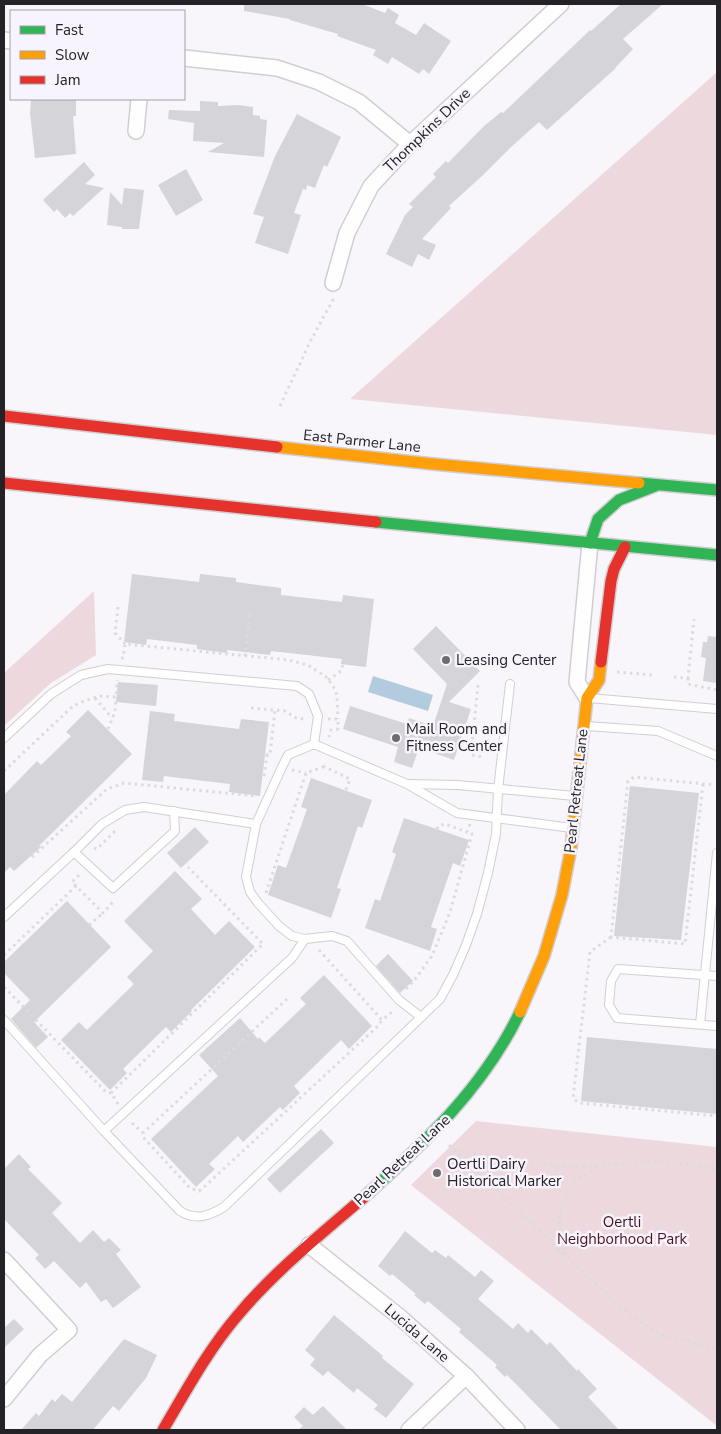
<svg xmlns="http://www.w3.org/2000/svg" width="721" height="1434" viewBox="0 0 721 1434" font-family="'Nunito Sans',sans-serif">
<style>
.green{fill:#edd9dd}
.water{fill:#b3cbde}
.building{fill:#d5d4d8}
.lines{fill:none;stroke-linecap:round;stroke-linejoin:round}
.lane-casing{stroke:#d0ced2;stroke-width:10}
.street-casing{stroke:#d0ced2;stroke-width:18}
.fast-casing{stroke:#d0ced2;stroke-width:14}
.slow-casing{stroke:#d0ced2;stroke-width:14}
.jam-casing{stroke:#d0ced2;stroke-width:14}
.path{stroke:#dcdbdc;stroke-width:3;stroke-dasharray:2.5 4;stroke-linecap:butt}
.lane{stroke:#fefefe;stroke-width:8}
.street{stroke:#fefefe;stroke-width:15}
.fast{stroke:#30b455;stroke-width:11}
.slow{stroke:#ff9f0a;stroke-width:11}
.jam{stroke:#e5322d;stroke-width:11}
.poi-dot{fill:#6e6c71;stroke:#f8f4fd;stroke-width:2}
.labels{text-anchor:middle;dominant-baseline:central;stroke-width:5;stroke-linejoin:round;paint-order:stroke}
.street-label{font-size:15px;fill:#242227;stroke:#f8f4fd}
.poi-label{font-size:15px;fill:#242227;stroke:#f8f4fd;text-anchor:start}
.park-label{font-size:15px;fill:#4a131f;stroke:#f8f4fd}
</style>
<rect width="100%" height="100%" fill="#f8f6fb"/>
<g class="green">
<polygon points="717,72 717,435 350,399"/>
<polygon points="94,591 96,655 51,683 4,726 4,673"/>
<polygon points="476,1121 717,1147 717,1426 411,1185"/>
</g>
<polygon class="water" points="373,676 433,695 428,711 368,692"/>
<g class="building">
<polygon points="244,4 362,4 385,13 388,8 399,15 395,23 416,35 424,23 451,41 429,74 423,69 419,74 392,57 388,64 373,55 376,50 337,36 338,34 290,20 290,19 244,11"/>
<polygon points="621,4 663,4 623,39 633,49 615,68 616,68 547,130 539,122 510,148 482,176 449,206 451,208 422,239 436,245 429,260 418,254 412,267 386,254 405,215 413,207 409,204 436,177 433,174 446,161 448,163 483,127 501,112 503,113 590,30 591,31"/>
<polygon points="31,99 76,99 76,116 73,116 76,154 35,158 30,113"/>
<polygon points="200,101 218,102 218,106 238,105 253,107 253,115 260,116 260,119 267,120 264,157 208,152 224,143 193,141 194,123 168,119 169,110 200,111"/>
<polygon points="297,114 341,137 327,167 324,165 315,188 307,185 306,190 303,189 294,213 301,215 288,254 255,243 264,217 253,214 275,156"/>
<polygon points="84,162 95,175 85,184 104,188 73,216 70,213 65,218 57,209 54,212 43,200"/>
<polygon points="186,169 203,200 176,216 158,185"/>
<polygon points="124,188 144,190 139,229 122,229 122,227 107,225 110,192 122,205"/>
<polygon points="132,574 199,582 200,574 236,578 236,582 281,588 281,595 342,602 343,595 374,599 366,667 341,664 342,659 271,651 270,655 227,650 227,653 197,649 197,645 147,639 146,645 124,642"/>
<polygon points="436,626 480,671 449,702 471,709 454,760 419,748 412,768 394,762 398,747 343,729 350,706 407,724 409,718 433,726 447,684 413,649"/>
<polygon points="708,636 717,637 717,683 703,681 706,658 701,657 703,642 707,642"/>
<polygon points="118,682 158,685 156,706 116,702"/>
<polygon points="88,710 132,754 39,846 41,847 14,871 10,867 4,873 4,795 37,761 41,765 71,736 66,732"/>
<polygon points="150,711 175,714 174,721 239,729 241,719 269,722 260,796 229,792 230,784 164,776 163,782 142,780"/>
<polygon points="311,778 372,800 362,828 358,826 337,888 341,889 331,918 268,895 278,865 286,868 307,809 301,807"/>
<polygon points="630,786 699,793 681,940 614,936"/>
<polygon points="404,818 469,840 460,866 453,863 431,927 437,929 430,951 365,928 375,899 380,901 396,854 392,852"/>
<polygon points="195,827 209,842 181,868 167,853"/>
<polygon points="175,871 202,899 191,909 215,935 229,921 255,947 191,1010 192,1011 171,1032 166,1027 123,1069 127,1073 110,1090 61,1040 79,1022 87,1030 134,984 127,977 153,951 124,921"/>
<polygon points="67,901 111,947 34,1022 48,1037 36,1048 11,1019 30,1000 4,973 4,962"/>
<polygon points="388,954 413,981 400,993 376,966"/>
<polygon points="324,975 372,1026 349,1049 341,1040 294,1086 300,1093 283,1110 280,1107 243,1142 238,1136 209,1164 215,1169 196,1187 151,1139 218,1076 199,1055 240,1018 258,1039 259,1037 265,1043 306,1004 300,998"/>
<polygon points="587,1037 717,1049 717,1114 581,1101"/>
<polygon points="321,1129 334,1143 280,1193 267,1179"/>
<polygon points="19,1154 31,1167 28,1169 62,1203 52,1213 80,1243 93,1230 104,1242 109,1238 121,1250 116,1254 141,1287 113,1308 106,1299 101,1302 86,1282 80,1288 54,1261 45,1269 35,1258 39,1255 4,1219 4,1169"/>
<polygon points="405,1231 432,1253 435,1250 446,1258 448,1255 475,1277 481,1270 494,1281 478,1299 513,1329 518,1323 528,1333 531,1329 547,1345 550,1342 577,1371 578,1369 597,1389 588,1397 619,1430 561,1430 507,1375 505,1377 495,1367 497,1365 459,1332 461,1329 428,1301 425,1304 414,1295 416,1294 392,1274 390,1276 378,1266"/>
<polygon points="334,1315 383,1356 382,1358 414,1384 386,1418 374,1409 378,1405 357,1388 354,1393 328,1371 323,1376 310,1365 315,1359 305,1350"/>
<polygon points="14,1319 24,1329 4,1348 4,1328"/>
<polygon points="124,1339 157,1355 146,1378 119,1411 113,1406 93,1430 21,1430 36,1413 39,1416 52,1399 55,1402 62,1394 72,1402"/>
<polygon points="323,1406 347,1430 298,1430 303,1426 294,1417 304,1407 313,1415"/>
</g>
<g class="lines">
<g class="lane-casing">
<g id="lane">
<polyline points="589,698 717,709"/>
<polyline points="586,726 658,731 717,756"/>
<polyline points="4,738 51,694 81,675 108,669 297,686 309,694 318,716 314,744"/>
<polyline points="409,784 458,785 575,796"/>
<polyline points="74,852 113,888 175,831 174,811"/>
<polyline points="4,917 74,852 102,824 125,810 144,807 256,824"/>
<polyline points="717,976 618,969 611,981 609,1005 617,1018 717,1026"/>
<polyline points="421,1017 399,1000 347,941 332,936 305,939 292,936 279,926 258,903 250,892 246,877 256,824 282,767 288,755 314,744 407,784 457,813 572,828"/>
<path d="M4 1020 104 1131 180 1211C196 1221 209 1216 224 1207L440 999 453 975 466 945 477 914 488 873 496 834 498 790 510 684"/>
<polyline points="700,1024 717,853"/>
<polyline points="104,1131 292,958 305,939"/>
</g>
</g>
<g class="street-casing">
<g id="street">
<polyline points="4,40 11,41"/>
<polyline points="184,58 277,68 319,82 359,102 410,144"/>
<polyline points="136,131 139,99"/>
<polyline points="333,283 347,233 371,186 410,144 561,4"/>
<polyline points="587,698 577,682 590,543"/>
<polyline points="309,1245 401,1318 466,1376 517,1430"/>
<polyline points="4,1260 69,1330 40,1355 4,1399"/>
<polyline points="409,1430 466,1376"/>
</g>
</g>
<g class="fast-casing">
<g id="fast">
<polyline points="639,483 717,490"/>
<polyline points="376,522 717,555"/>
<polyline points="590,543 598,519 619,500 655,486"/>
<path d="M363 1198C424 1144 484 1087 520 1012"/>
</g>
</g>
<g class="slow-casing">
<g id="slow">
<polyline points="277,447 433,464 639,483"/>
<polyline points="520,1012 544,956 562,895 571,848 587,698 599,680 601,662"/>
</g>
</g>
<g class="jam-casing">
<g id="jam">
<polyline points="4,416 277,447"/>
<polyline points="4,483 376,522"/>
<polyline points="601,662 611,581 614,569 625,547"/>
<path d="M163 1430C186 1391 208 1350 238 1315 275 1271 320 1235 363 1198"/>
</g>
</g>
<g class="path">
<polyline points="280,406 310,342 334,298"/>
<polyline points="118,607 115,633 125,644"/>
<polyline points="245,656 250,612"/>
<polyline points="121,658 123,658 125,644 289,660 308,665 326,677 333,686 337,695 338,719"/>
<polyline points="617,672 653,675"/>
<polyline points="674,677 688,678 694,619"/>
<polyline points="688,678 688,684 717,690"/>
<polyline points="328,680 341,671 343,664"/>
<polyline points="478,685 471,755 484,757"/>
<polyline points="95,698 112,718"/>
<polyline points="251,708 285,711 296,718 304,719"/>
<polyline points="328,719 338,719 338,729 331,730 329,737"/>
<polyline points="108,729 115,712 116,697"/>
<polyline points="266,755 270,755 275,710"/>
<polyline points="323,766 350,779 346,790"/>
<polyline points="292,770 306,773"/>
<polyline points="4,771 73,706 84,701 99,696 116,697 117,680"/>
<polyline points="264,776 267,755"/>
<polyline points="703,784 685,944 611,937 628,781 634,777 715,785"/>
<polyline points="437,829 438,826 445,824 467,832"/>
<polyline points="94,848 97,849 115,831"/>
<polyline points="32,857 107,789 124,783 256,796"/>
<polyline points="76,886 72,882 80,874"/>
<polyline points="266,893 306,773 323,767"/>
<polyline points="89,925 103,913"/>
<polyline points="611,937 590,952 573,1098 579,1103 717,1116"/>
<polyline points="319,950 382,1020 393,1011"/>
<polyline points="4,955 76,886 103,913 113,902"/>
<polyline points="4,987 107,1093 111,1093"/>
<polyline points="406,989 416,978 432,956 450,912 472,834 467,832 470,824"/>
<polyline points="287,999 143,1133 143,1137 190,1188 199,1191 203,1188 378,1026 382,1020"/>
<polyline points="118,1104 111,1093 263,944 188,867"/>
<polyline points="132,1123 143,1133"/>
<polyline points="449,1145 621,1308 644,1325 663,1335 717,1349"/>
<polyline points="454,1150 513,1162 572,1167 655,1161 694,1165 717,1169"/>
<polyline points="566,1256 559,1225 562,1204 574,1181 602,1165"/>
</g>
<use href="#lane" class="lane"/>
<use href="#street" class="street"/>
<use href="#fast" class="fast"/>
<use href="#slow" class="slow"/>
<use href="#jam" class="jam"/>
</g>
<g class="poi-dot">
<circle cx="446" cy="660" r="5"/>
<circle cx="396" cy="738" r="5"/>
<circle cx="437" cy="1173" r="5"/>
</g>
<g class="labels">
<g class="street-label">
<text transform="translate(427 130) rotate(-44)">Thompkins Drive</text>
<text transform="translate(362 441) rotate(6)">East Parmer Lane</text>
<text transform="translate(576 791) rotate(-84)">Pearl Retreat Lane</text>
<text transform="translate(402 1160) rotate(-43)">Pearl Retreat Lane</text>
<text transform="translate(417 1333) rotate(41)">Lucida Lane</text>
</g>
<g class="poi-label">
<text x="456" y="660">Leasing Center</text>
<text x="406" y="729">Mail Room and<tspan x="406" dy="17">Fitness Center</tspan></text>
<text x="447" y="1164">Oertli Dairy<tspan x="447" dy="17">Historical Marker</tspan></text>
</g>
<g class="park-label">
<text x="622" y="1222">Oertli<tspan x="622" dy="17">Neighborhood Park</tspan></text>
</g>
</g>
<rect width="721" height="1434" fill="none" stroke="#242227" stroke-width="10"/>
<rect x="10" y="10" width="175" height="90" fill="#f8f4fd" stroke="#a3a0a7"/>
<rect x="20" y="26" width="25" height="8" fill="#30b455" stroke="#a3a0a7"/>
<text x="55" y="35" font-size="15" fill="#242227">Fast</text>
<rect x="20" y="51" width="25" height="8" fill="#ff9f0a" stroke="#a3a0a7"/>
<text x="55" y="60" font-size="15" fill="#242227">Slow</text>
<rect x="20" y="76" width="25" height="8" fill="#e5322d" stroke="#a3a0a7"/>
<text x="55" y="85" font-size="15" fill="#242227">Jam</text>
</svg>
